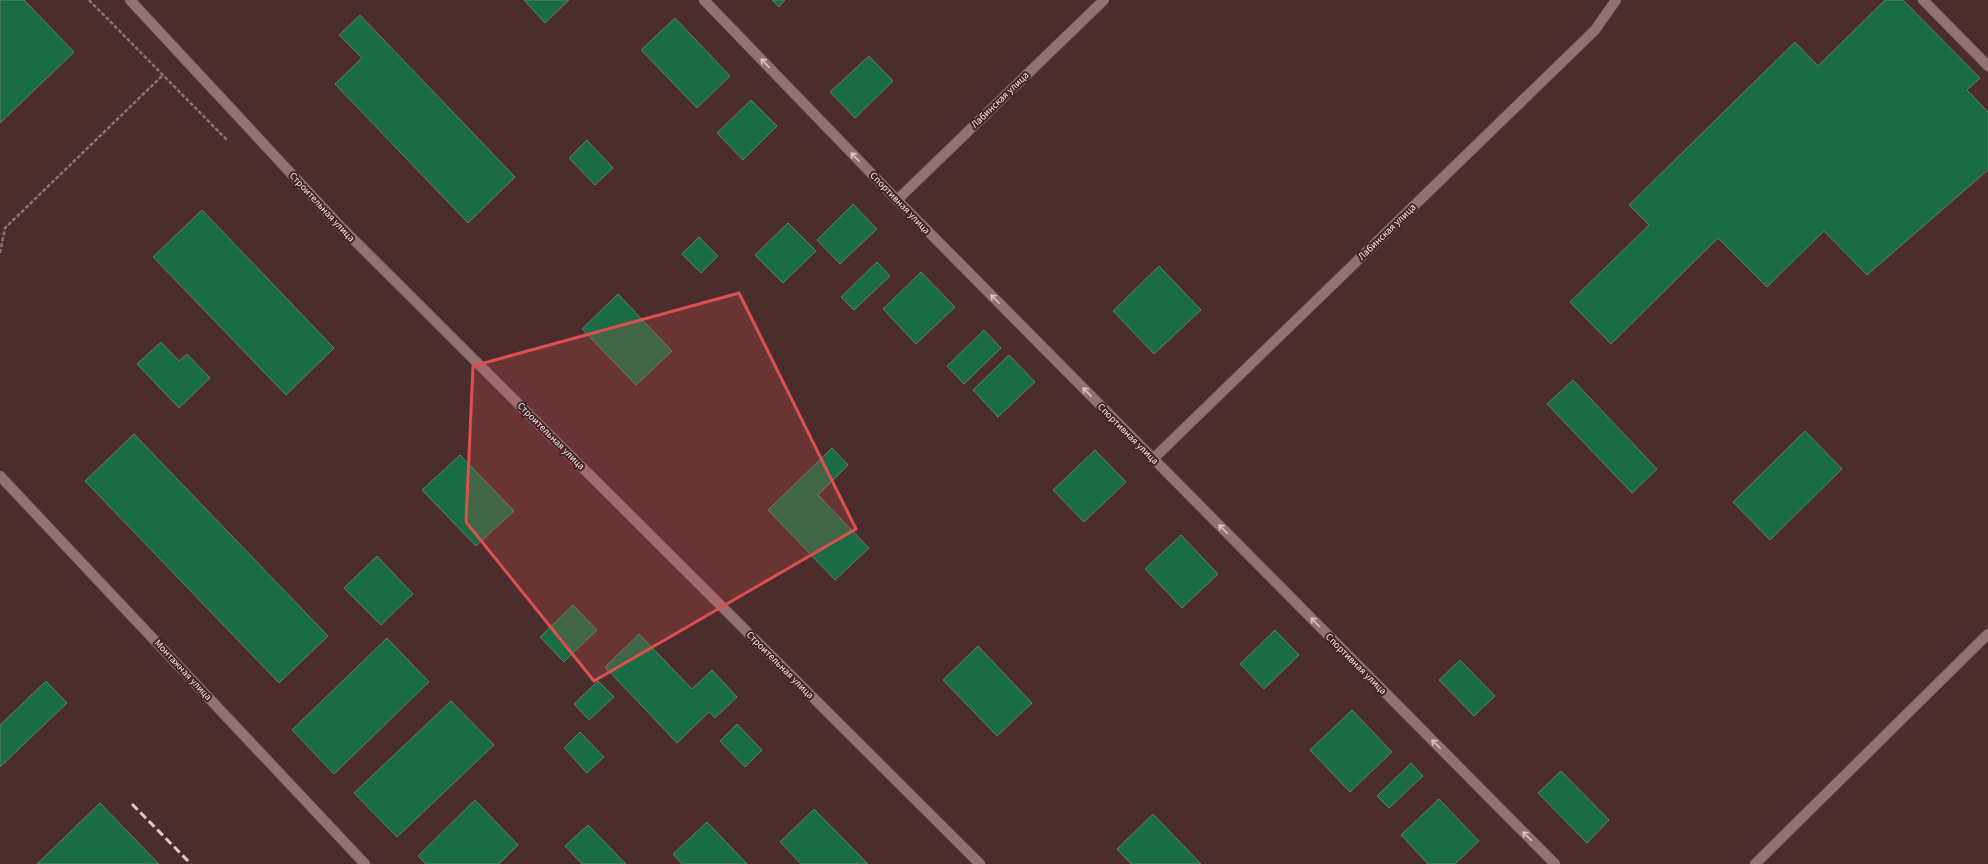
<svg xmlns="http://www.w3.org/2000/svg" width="1988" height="864" viewBox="0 0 1988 864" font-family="'Source Sans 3',sans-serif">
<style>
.building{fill:#196c43;stroke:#607d6a}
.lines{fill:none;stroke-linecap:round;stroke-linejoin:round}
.service-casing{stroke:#654c4e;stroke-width:11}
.minor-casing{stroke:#654c4e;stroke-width:11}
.tertiary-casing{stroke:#654c4e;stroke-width:11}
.path{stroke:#8d7374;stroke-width:2.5;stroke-dasharray:4 2;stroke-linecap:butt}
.service{stroke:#947172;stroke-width:10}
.minor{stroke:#947172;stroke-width:10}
.tertiary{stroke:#947172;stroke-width:10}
.rail{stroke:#dec8c9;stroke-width:3;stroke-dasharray:8 4;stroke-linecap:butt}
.oneway{stroke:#dec5c5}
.marked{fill:#de4f4f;fill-opacity:0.2;stroke:#de4f4f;stroke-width:3;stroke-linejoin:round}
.labels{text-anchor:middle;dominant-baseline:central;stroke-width:4;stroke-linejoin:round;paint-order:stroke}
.street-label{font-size:10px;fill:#fde9e9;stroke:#402325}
</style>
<rect width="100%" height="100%" fill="#4b2d2e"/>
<g class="building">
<polygon points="0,0 24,0 74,52 0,123"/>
<polygon points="524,0 569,0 545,23"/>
<polygon points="772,0 785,0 779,7"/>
<polygon points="1885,0 1903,0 1980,78 1967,90 1988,112 1988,170 1867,275 1824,231 1767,287 1718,238 1611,344 1570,302 1649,225 1629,205 1795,42 1818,66"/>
<polygon points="360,15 515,177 468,223 335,84 362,58 339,35"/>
<polygon points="675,18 730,76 697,108 641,50"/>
<polygon points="869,56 893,81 855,118 830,92"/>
<polygon points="751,100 777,126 743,160 717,133"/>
<polygon points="587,140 613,168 595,185 569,158"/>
<polygon points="853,204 877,229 840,264 817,240"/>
<polygon points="202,210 334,348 286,395 153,257"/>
<polygon points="788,223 816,251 783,283 755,255"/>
<polygon points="699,237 718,256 701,273 682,254"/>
<polygon points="877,262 890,276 854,310 841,297"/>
<polygon points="1159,266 1201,310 1154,354 1113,311"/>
<polygon points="921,272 955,307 916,344 883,309"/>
<polygon points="618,294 672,351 636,385 582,329"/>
<polygon points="984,330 1001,348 964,384 947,366"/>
<polygon points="161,342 179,361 187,354 210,378 179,408 137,364"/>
<polygon points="1009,355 1035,382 998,417 973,390"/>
<polygon points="1573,380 1657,469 1632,493 1547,404"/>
<polygon points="1805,431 1842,469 1770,540 1733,502"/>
<polygon points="134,434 328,636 279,683 85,481"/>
<polygon points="832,448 848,465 818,495 869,548 835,580 768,510"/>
<polygon points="1095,450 1126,482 1084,522 1053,490"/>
<polygon points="460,455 514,511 476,546 422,490"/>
<polygon points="1181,535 1218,574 1182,608 1145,569"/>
<polygon points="377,556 413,594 381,625 344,588"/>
<polygon points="573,605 597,630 564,662 540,637"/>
<polygon points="1275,630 1299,655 1264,689 1240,664"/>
<polygon points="639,634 692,689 712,670 737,697 715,718 709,712 677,743 605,667"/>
<polygon points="387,638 429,682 334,774 292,730"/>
<polygon points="978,646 1032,703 997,736 943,680"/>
<polygon points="1460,660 1495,696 1474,716 1439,680"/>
<polygon points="46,681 67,703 0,767 0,725"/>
<polygon points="598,681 614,697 589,720 574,704"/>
<polygon points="451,701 494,745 397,837 354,793"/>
<polygon points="1352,710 1392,752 1350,792 1310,750"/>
<polygon points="737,724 762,750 745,767 720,741"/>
<polygon points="580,732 604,757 587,773 564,748"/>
<polygon points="1411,763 1423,776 1389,808 1377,796"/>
<polygon points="1561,771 1609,820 1587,843 1538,793"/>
<polygon points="1439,799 1479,841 1455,864 1428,864 1401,835"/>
<polygon points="475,800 518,845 499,864 426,864 418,856"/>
<polygon points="100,803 159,864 37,864"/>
<polygon points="814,809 868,864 801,864 780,842"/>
<polygon points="1153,814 1201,864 1131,864 1117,849"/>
<polygon points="707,822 747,864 682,864 673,854"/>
<polygon points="588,825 626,864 582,864 565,846"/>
</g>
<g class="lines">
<g class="service-casing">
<g id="service">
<polyline points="1923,0 1988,66"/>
<polyline points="1755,864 1988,634"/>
</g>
</g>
<g class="minor-casing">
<g id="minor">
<polyline points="704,0 897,200 1555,864"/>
<polyline points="897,200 1104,0"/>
<polyline points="1153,459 1595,30 1616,0"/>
<polyline points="0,476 365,864"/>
</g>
</g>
<g class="tertiary-casing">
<polyline id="tertiary" points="130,0 338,224 980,864"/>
</g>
<g class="path">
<polyline points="89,0 228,141"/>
<polyline points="0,253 5,228 163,75"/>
</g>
<use href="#service" class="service"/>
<use href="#minor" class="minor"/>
<use href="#tertiary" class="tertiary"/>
<polyline class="rail" points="132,804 191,864"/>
</g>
<defs><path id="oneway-shaft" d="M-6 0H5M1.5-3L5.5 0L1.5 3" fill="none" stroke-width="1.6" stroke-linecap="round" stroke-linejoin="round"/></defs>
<g class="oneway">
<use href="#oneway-shaft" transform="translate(765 63) rotate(-134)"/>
<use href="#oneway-shaft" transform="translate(855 157) rotate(-134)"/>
<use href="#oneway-shaft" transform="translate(995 299) rotate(-135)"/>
<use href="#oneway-shaft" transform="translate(1087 392) rotate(-135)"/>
<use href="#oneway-shaft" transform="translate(1223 529) rotate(-135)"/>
<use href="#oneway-shaft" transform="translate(1315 622) rotate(-135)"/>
<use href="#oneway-shaft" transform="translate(1436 744) rotate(-135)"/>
<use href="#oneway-shaft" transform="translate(1527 836) rotate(-135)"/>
</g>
<path class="marked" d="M739 293 856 529 594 681 466 522 473 366Z"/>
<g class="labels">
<g class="street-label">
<text transform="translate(1000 100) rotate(-44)">Лабинская улица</text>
<text transform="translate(900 203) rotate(46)">Спортивная улица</text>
<text transform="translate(322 207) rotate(47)">Строительная улица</text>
<text transform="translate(1387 232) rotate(-44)">Лабинская улица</text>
<text transform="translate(1128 434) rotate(45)">Спортивная улица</text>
<text transform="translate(551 436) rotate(45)">Строительная улица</text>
<text transform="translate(1356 664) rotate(45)">Спортивная улица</text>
<text transform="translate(780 665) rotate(45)">Строительная улица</text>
<text transform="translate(183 670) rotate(47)">Монтажная улица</text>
</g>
</g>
</svg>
